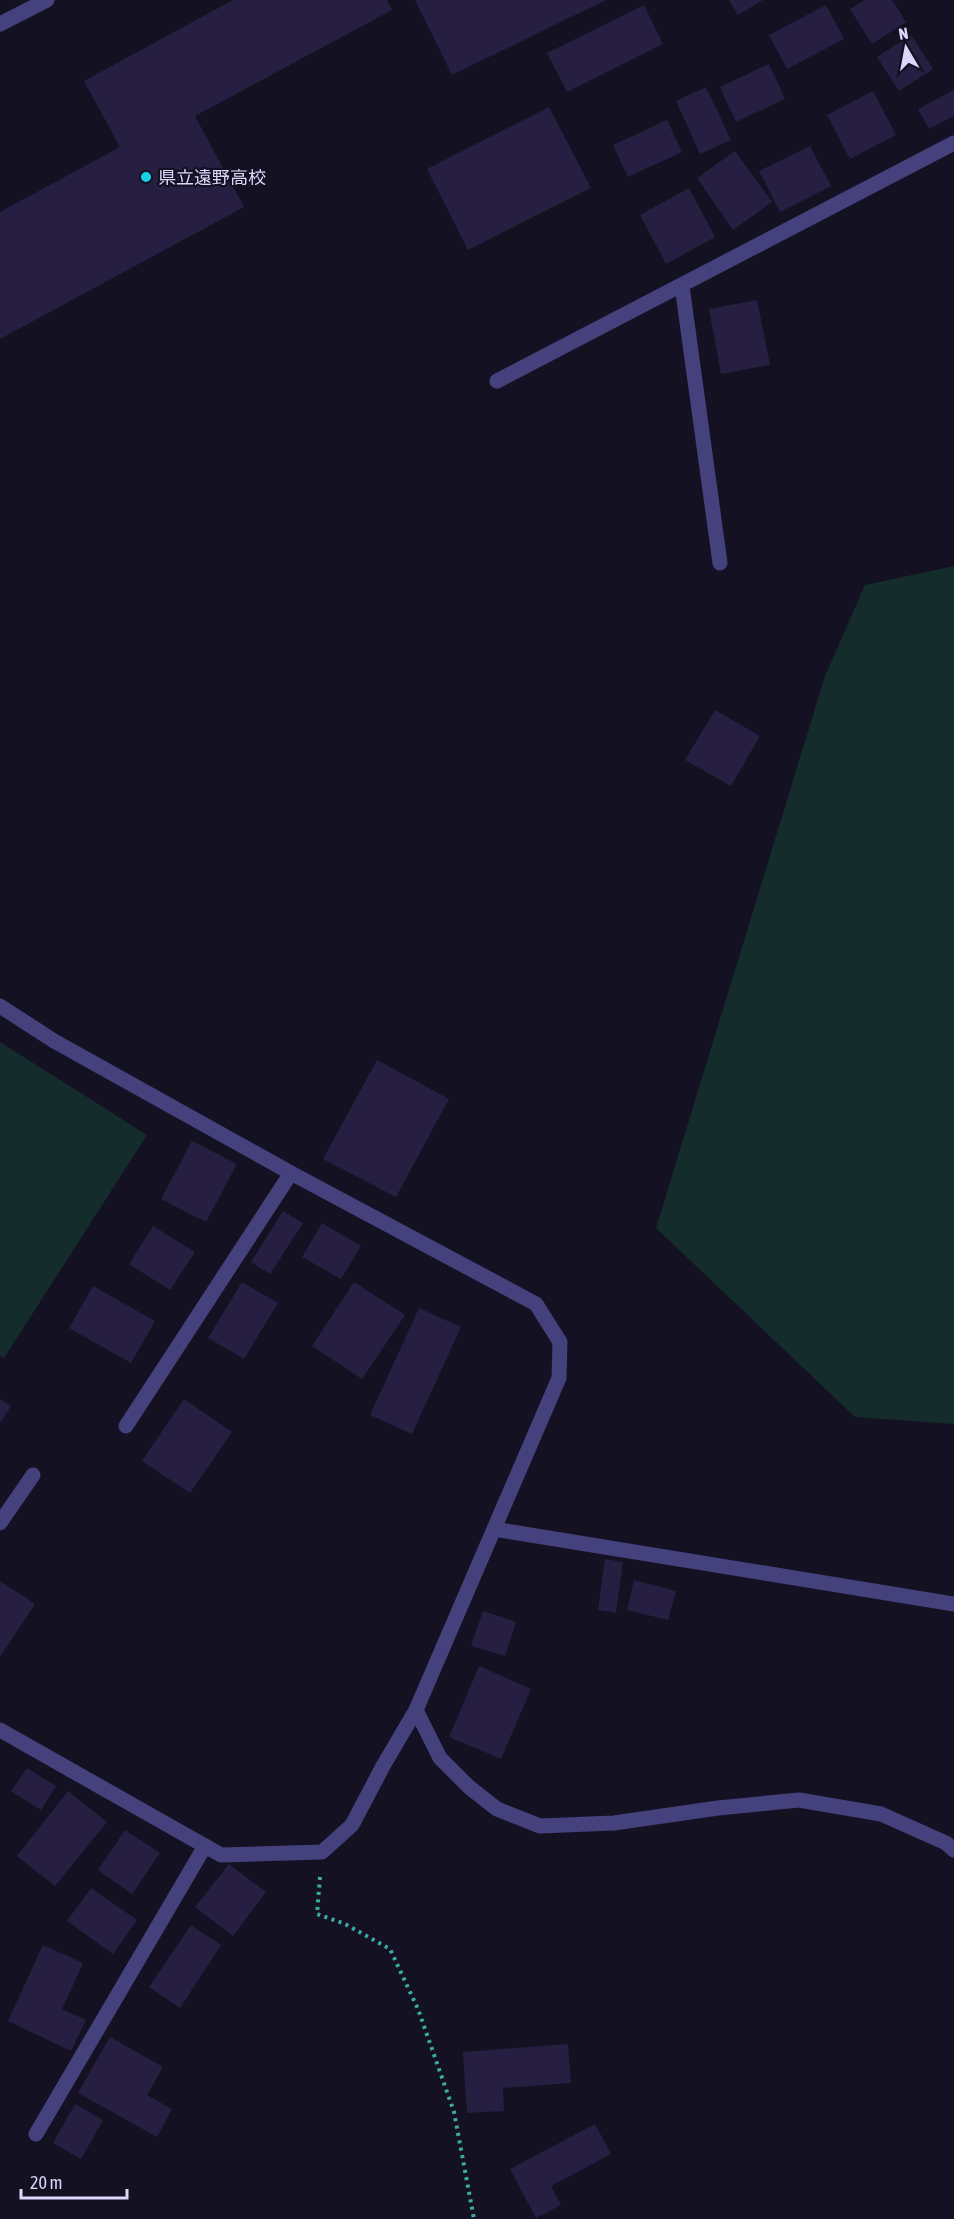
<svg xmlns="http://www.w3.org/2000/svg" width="954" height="2219" viewBox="0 0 954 2219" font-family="'Asap Condensed','Noto Sans JP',sans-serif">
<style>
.green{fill:#142c2c}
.building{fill:#261f42}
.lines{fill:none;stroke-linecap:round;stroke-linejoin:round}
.path{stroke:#3caaa5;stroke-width:4;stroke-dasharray:3 4.5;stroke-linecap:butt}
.minor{stroke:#44417d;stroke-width:15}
.poi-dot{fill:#18d0e6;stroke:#141123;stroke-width:2}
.labels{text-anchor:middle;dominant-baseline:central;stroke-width:4.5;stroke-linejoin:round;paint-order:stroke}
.poi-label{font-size:18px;fill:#dcd7fb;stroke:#141123;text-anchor:start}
</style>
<rect width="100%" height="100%" fill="#141123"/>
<g class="green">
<polygon points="954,566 954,1424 855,1417 656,1228 825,676 865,585"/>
<polygon points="0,1042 147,1135 4,1358 0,1356"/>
</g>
<g class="building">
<polygon points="233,0 387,0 392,10 195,116 244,207 0,339 0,212 120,147 84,81"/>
<polygon points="415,0 606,0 452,75"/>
<polygon points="729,0 763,0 738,15"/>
<polygon points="865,0 892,0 906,22 872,44 850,9"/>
<polygon points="644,5 663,44 567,92 547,53"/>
<polygon points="826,5 844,39 787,69 769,35"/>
<polygon points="911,35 933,69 899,91 877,57"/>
<polygon points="769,64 785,99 736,122 720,87"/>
<polygon points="706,87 731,140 700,154 676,101"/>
<polygon points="954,90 954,116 929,129 918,109"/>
<polygon points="873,91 896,135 850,159 827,115"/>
<polygon points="549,107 591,188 468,250 427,169"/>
<polygon points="667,120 682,152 628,177 613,145"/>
<polygon points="810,146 831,186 780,212 759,171"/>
<polygon points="735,151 772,202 733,230 697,178"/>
<polygon points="689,188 715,237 666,264 640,215"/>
<polygon points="757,300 770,365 721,374 709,309"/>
<polygon points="715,710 760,736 731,786 685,760"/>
<polygon points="377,1060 449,1099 396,1197 323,1159"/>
<polygon points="192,1141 237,1164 206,1222 161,1199"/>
<polygon points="283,1211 303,1223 270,1274 251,1262"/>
<polygon points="322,1223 361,1246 341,1279 302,1257"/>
<polygon points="153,1226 195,1252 170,1290 129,1264"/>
<polygon points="242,1282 278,1303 244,1359 208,1338"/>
<polygon points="354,1282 405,1315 362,1379 312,1346"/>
<polygon points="93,1286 155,1321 131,1363 69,1328"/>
<polygon points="419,1308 461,1327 412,1434 370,1415"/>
<polygon points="0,1399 11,1406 0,1423"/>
<polygon points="184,1399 232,1432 190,1493 142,1461"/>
<polygon points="605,1559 623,1562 616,1613 598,1610"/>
<polygon points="634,1580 676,1591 668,1620 627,1610"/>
<polygon points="0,1581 35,1604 0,1657"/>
<polygon points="483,1611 516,1622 505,1656 471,1646"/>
<polygon points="479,1666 531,1689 501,1759 449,1737"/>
<polygon points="27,1768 56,1786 41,1810 11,1791"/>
<polygon points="68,1791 107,1822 55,1886 17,1856"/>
<polygon points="125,1830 160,1853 132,1894 98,1870"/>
<polygon points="229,1864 266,1892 233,1936 195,1907"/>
<polygon points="91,1888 137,1920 113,1954 67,1921"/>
<polygon points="191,1925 221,1945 180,2008 149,1987"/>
<polygon points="43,1945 83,1963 62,2009 86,2020 71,2051 8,2021"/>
<polygon points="110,2037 163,2067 147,2095 172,2109 157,2137 78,2093"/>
<polygon points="568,2044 571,2083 503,2088 504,2111 467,2113 463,2052"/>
<polygon points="75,2104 103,2120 81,2159 53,2143"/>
<polygon points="595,2124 611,2154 551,2186 561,2205 536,2218 510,2169"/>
</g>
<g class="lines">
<polyline class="path" points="320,1877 317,1914 345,1924 390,1949 418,2009 454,2112 474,2219"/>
<g class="minor">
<polyline points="0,24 47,0"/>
<polyline points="682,286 720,563"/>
<polyline points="497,381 954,143"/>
<polyline points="0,1006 54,1041 291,1173 536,1304 560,1342 559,1378 416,1710 383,1766 352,1825 322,1852 221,1855 0,1730"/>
<polyline points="126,1426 291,1173"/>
<polyline points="0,1523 33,1475"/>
<polyline points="494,1529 954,1604"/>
<polyline points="416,1710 440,1758 469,1787 497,1809 540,1826 614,1823 718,1808 799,1800 881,1814 946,1843 954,1850"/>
<polyline points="36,2134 205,1846"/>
</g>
</g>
<circle class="poi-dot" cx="146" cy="177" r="6"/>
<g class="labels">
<g class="poi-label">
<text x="158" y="177">県立遠野高校</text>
</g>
</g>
<g transform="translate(906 48) rotate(350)" stroke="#141123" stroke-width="4.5" paint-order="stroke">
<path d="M0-4.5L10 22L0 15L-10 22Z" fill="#dcd7fb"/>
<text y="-9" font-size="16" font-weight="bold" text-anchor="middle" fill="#dcd7fb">N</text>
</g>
<path d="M21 2189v9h106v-9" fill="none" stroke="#dcd7fb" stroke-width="3"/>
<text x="30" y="2189" font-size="18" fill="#dcd7fb" stroke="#141123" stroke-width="4.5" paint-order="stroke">20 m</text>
</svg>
